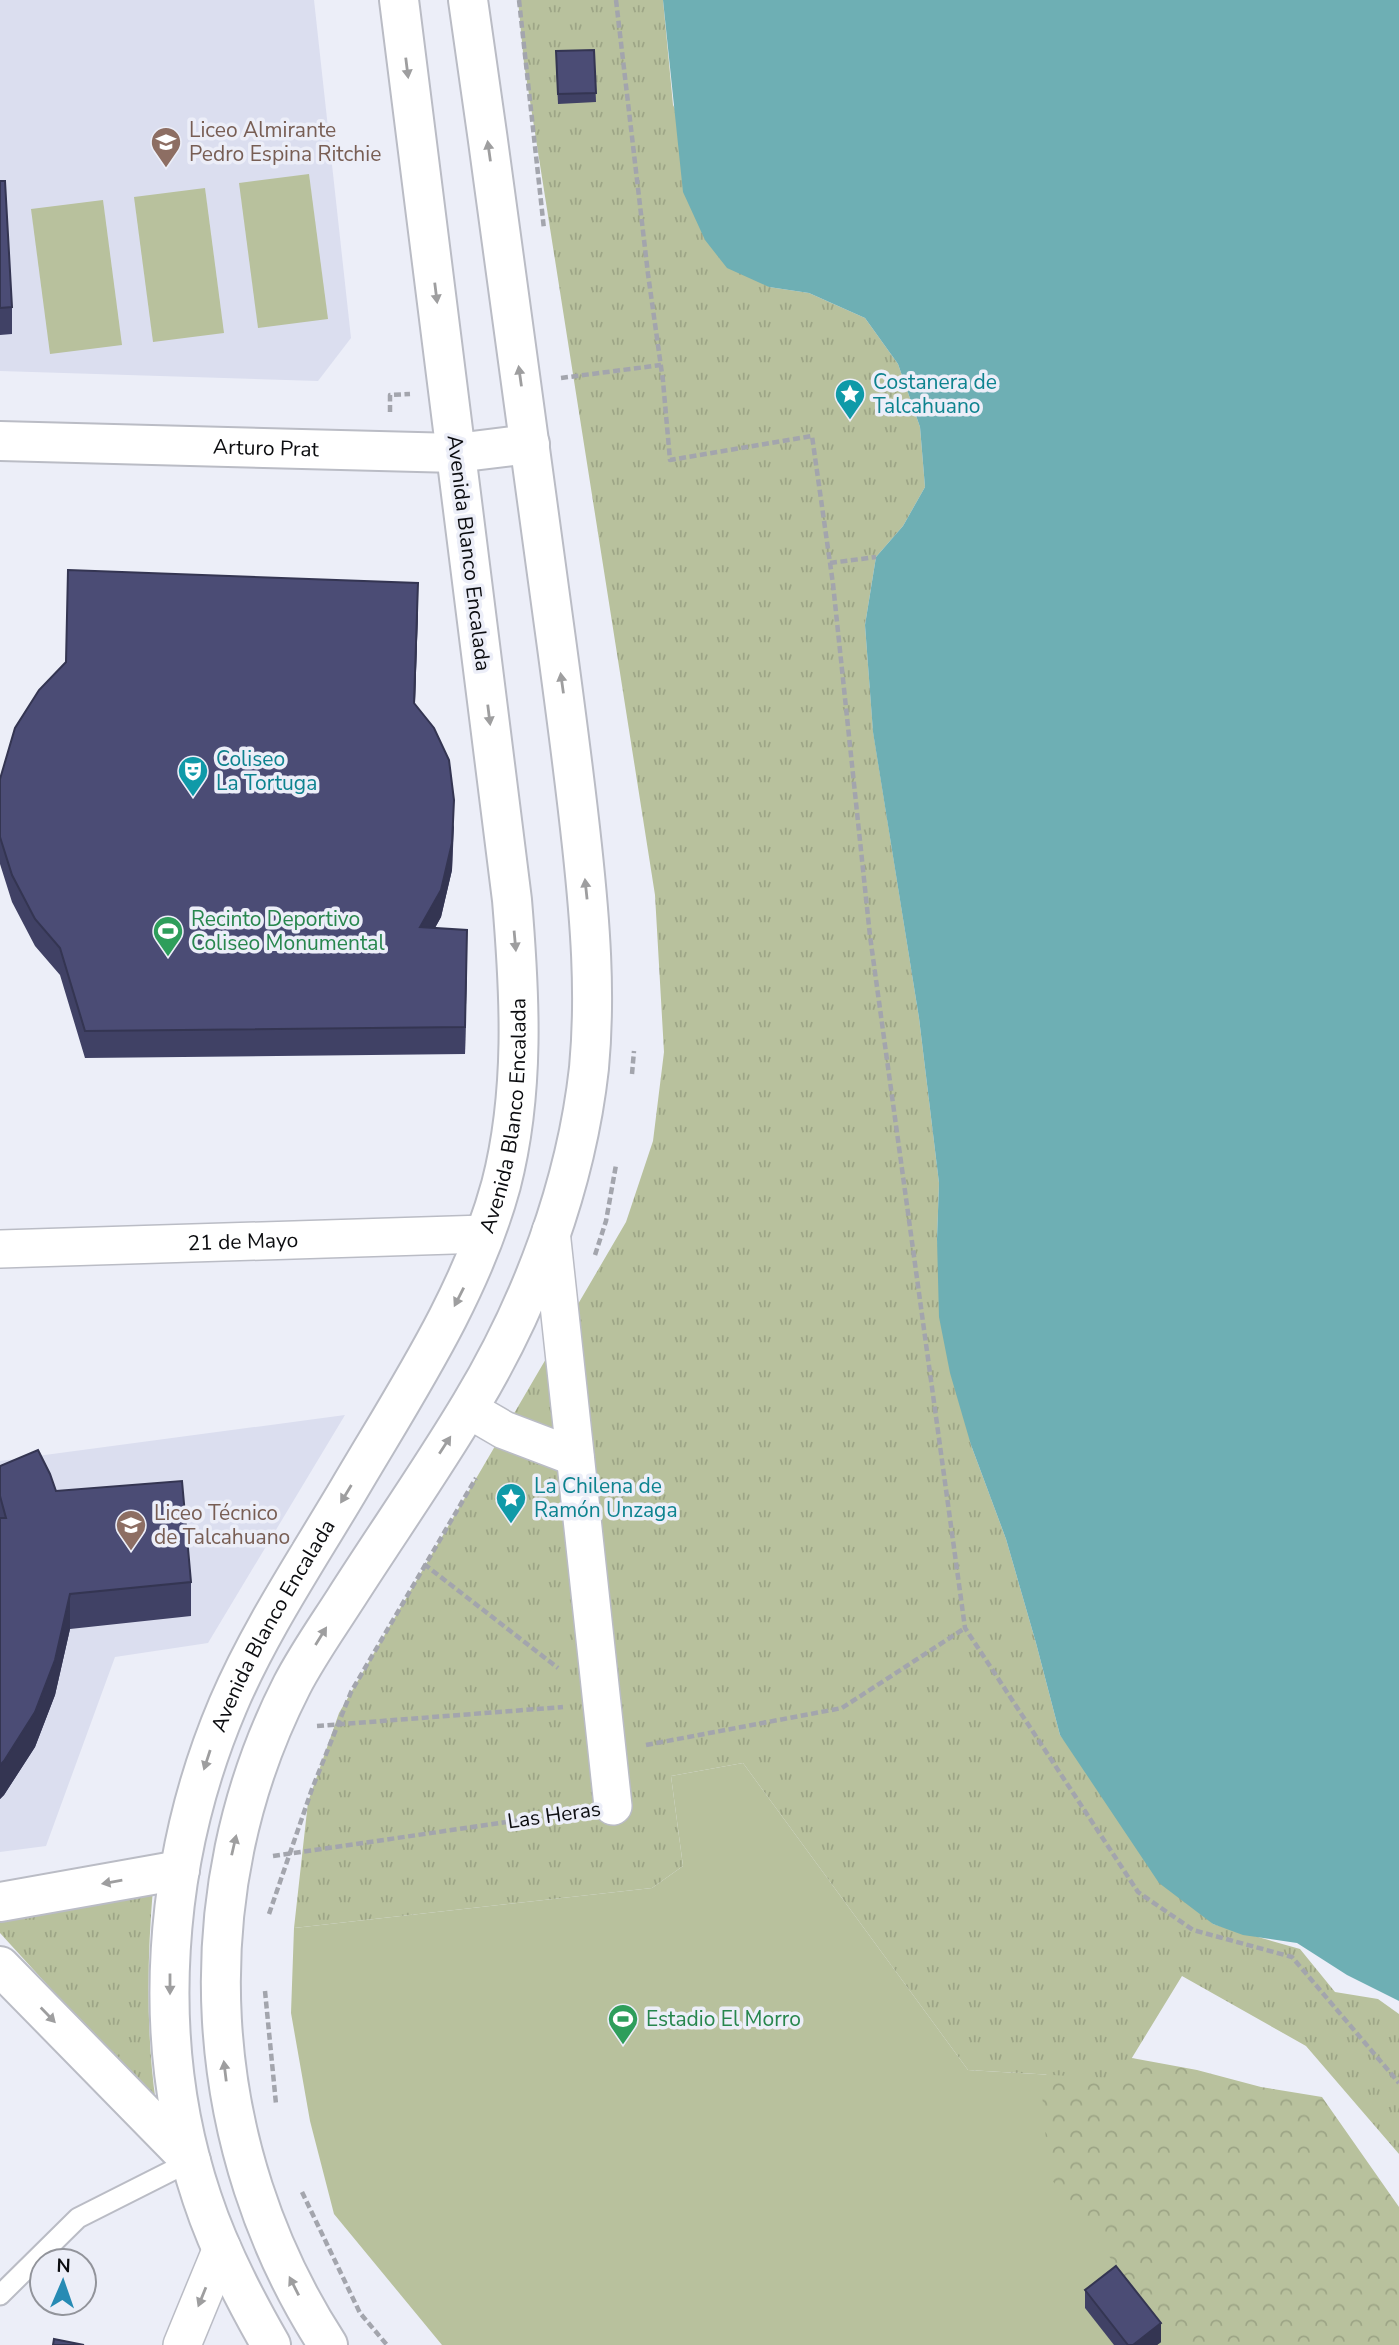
<svg xmlns="http://www.w3.org/2000/svg" width="1399" height="2345" viewBox="0 0 1399 2345" font-family="'Nunito Sans',sans-serif">
<style>
.built{fill:#dbdeef}
.grass{fill:#b8c19d}
.forest{fill:url(#forest-crowns)}
.park{fill:url(#park-tufts)}
.water{fill:#6eafb4}
.lines{fill:none;stroke-linecap:round;stroke-linejoin:round}
.service-casing{stroke:#babcc5;stroke-width:23}
.minor-casing{stroke:#babcc5;stroke-width:40}
.tertiary-casing{stroke:#babcc5;stroke-width:42}
.primary-casing{stroke:#babcc5;stroke-width:42}
.path{stroke:#a3a5ad;stroke-width:4.5;stroke-dasharray:7 3.5;stroke-linecap:butt}
.service{stroke:#fff;stroke-width:19}
.minor{stroke:#fff;stroke-width:37}
.tertiary{stroke:#fff;stroke-width:38}
.primary{stroke:#fff;stroke-width:38}
.wall{fill:#404165}
.shaded-wall{fill:#343552}
.building{fill:#4b4c75;stroke:#343552;stroke-width:2}
.oneway{fill:#9e9e9f}
.labels{text-anchor:middle;dominant-baseline:central;stroke-width:7;stroke-linejoin:round;paint-order:stroke}
.education-label{font-size:21px;fill:#785e54;stroke:#eceef8;text-anchor:start}
.culture-label{font-size:21px;fill:#0d838f;stroke:#eceef8;text-anchor:start}
.street-label{font-size:21px;fill:#0c0d10;stroke:#eceef8}
.leisure-label{font-size:21px;fill:#27864d;stroke:#eceef8;text-anchor:start}
</style>
<defs>
<pattern id="forest-crowns" width="20" height="18" patternUnits="userSpaceOnUse" patternTransform="scale(1.75)"><rect width="20" height="18" fill="#b8c19d"/><path d="M2 6a3 3 0 1 1 6 0M12 15a3 3 0 1 1 6 0" fill="none" stroke="#9da586"/></pattern>
<pattern id="park-tufts" width="24" height="20" patternUnits="userSpaceOnUse" patternTransform="scale(1.75)"><rect width="24" height="20" fill="#b8c19d"/><path d="M3 7l-1-3M5 7V3M7 7l1-3M15 17l-1-3M17 17v-4M19 17l1-3" fill="none" stroke="#9da586"/></pattern>
</defs>
<rect width="100%" height="100%" fill="#eceef8"/>
<g class="built">
<polygon points="0,0 314,0 351,338 318,381 0,371"/>
<polygon points="345,1415 208,1643 115,1657 46,1846 0,1852 0,1461"/>
</g>
<g class="grass">
<polygon points="309,174 328,319 258,328 239,183"/>
<polygon points="205,188 224,333 153,342 134,197"/>
<polygon points="103,200 122,345 50,354 31,209"/>
<polygon points="743,1763 968,2070 1119,2079 1399,2345 442,2345 334,2214 310,2121 291,2013 294,1928 652,1888 683,1866 671,1776"/>
</g>
<polygon class="forest" points="1062,2053 1121,2056 1197,2070 1261,2087 1322,2097 1399,2207 1399,2345 1181,2345 1147,2307 1049,2176 1041,2082"/>
<g class="park">
<polygon points="518,0 663,0 673,105 769,287 809,293 865,318 898,364 920,427 925,487 903,526 876,557 865,625 873,731 919,1018 939,1183 937,1239 971,1445 1006,1539 1036,1643 1060,1735 1213,1924 1300,1949 1335,1992 1378,1999 1399,2014 1399,2154 1306,2046 1182,1976 1119,2079 968,2070 743,1763 671,1776 683,1866 652,1888 294,1928 308,1802 339,1713 626,1222 653,1141 664,1052 655,895 524,63"/>
<path d="M153 1888C147 1961 146 2032 156 2104L0 1933V1915Z"/>
</g>
<polygon class="water" points="663,0 1399,0 1399,2001 1347,1975 1297,1943 1243,1935 1213,1924 1159,1883 1060,1735 1036,1643 1006,1539 971,1445 950,1373 939,1317 937,1239 939,1183 919,1018 873,732 865,625 876,557 903,526 925,487 920,427 898,364 865,318 809,293 769,287 727,268 705,240 683,192"/>
<g class="lines">
<g class="service-casing">
<polyline id="service" points="0,2295 78,2218 191,2161"/>
</g>
<g class="minor-casing">
<g id="minor">
<polyline points="551,1231 613,1806"/>
<path id="s1" d="M0 1249 485 1234"/>
<polyline points="468,1409 504,1430 575,1457"/>
<polyline points="182,2345 222,2248"/>
</g>
</g>
<g class="tertiary-casing">
<g id="tertiary">
<path id="s2" d="M0 441 456 453 530 444"/>
<polyline points="0,1902 180,1870"/>
<polyline points="0,1966 191,2161"/>
</g>
</g>
<g class="primary-casing">
<g id="primary">
<path id="s3" d="M271 2345C244 2298 219 2250 202 2198 149 2040 163 1858 228 1705 260 1630 307 1560 349 1489 406 1392 471 1295 501 1185 525 1092 520 995 512 900L399 0"/>
<path d="M328 2345C200 2148 185 1894 292 1685 307 1656 326 1629 344 1601 386 1535 431 1471 471 1404 532 1303 576 1185 589 1068 596 993 590 920 582 846 574 772 564 698 554 625 526 416 498 208 468 0"/>
</g>
</g>
<g class="path">
<polyline points="519,0 544,229"/>
<polyline points="616,0 648,274 663,381 670,460 812,436 833,584 870,936 965,1628 1138,1892 1193,1930 1292,1957 1399,2083"/>
<polyline points="561,378 661,365"/>
<polyline points="390,412 390,395 410,394"/>
<polyline points="830,563 876,557"/>
<polyline points="632,1074 634,1051"/>
<polyline points="595,1255 606,1221 616,1165"/>
<polyline points="424,1564 558,1668"/>
<polyline points="317,1726 563,1707"/>
<polyline points="646,1745 842,1708 965,1628"/>
<polyline points="273,1856 576,1812"/>
<polyline points="269,1914 312,1789 351,1692 476,1478"/>
<polyline points="265,1991 276,2104"/>
<polyline points="302,2192 360,2313 387,2345"/>
</g>
<use href="#service" class="service"/>
<use href="#minor" class="minor"/>
<use href="#tertiary" class="tertiary"/>
<use href="#primary" class="primary"/>
</g>
<g class="wall">
<polygon points="594,50 596,102 558,104 556,60"/>
<polygon points="0,181 12,307 12,334 0,335"/>
<polygon points="418,610 415,704 454,827 452,870 441,917 435,928 467,957 465,1054 85,1058 60,975 35,946 12,902 0,864 0,779"/>
<polygon points="0,1466 56,1491 191,1582 191,1616 70,1629 55,1695 35,1747 4,1795 0,1799"/>
<polygon points="1085,2290 1161,2342 1157,2345 1114,2345 1085,2308"/>
</g>
<g class="shaded-wall">
<polygon points="418,583 418,610 414,730 414,703"/>
<polygon points="454,800 452,870 441,917 420,954 420,927"/>
<polygon points="467,930 467,957 465,1054 465,1027"/>
<polygon points="70,1594 70,1629 55,1695 35,1747 4,1795 0,1799 0,1765"/>
<polygon points="1161,2323 1161,2342 1157,2345 1133,2345"/>
</g>
<g class="building">
<polygon points="594,50 596,93 558,94 556,51"/>
<polygon points="0,181 5,181 12,307 0,308"/>
<polygon points="68,570 418,583 414,703 434,728 449,760 454,800 452,843 441,890 420,927 467,930 465,1027 85,1031 60,948 35,919 12,875 0,837 0,779 15,728 39,690 66,662"/>
<polygon points="38,1450 50,1474 56,1491 182,1481 191,1582 70,1594 55,1660 35,1712 4,1761 0,1765 0,1518 6,1518 0,1496 0,1466"/>
<polygon points="1116,2266 1161,2323 1133,2345 1128,2345 1085,2290"/>
<polygon points="54,2339 84,2345 53,2345"/>
</g>
<defs><path id="oneway-solid" d="M-6-.8H1V-3.2L6.5 0L1 3.2V.8H-6Z" transform="scale(1.75)"/></defs>
<g class="oneway">
<use href="#oneway-solid" transform="translate(407 68) rotate(83)"/>
<use href="#oneway-solid" transform="translate(489 151) rotate(-98)"/>
<use href="#oneway-solid" transform="translate(436 293) rotate(83)"/>
<use href="#oneway-solid" transform="translate(520 376) rotate(-98)"/>
<use href="#oneway-solid" transform="translate(562 683) rotate(-98)"/>
<use href="#oneway-solid" transform="translate(489 715) rotate(83)"/>
<use href="#oneway-solid" transform="translate(586 889) rotate(-96)"/>
<use href="#oneway-solid" transform="translate(515 941) rotate(85)"/>
<use href="#oneway-solid" transform="translate(459 1297) rotate(117)"/>
<use href="#oneway-solid" transform="translate(445 1445) rotate(-57)"/>
<use href="#oneway-solid" transform="translate(346 1494) rotate(121)"/>
<use href="#oneway-solid" transform="translate(321 1636) rotate(-58)"/>
<use href="#oneway-solid" transform="translate(207 1760) rotate(108)"/>
<use href="#oneway-solid" transform="translate(234 1845) rotate(-77)"/>
<use href="#oneway-solid" transform="translate(112 1882) rotate(170)"/>
<use href="#oneway-solid" transform="translate(170 1984) rotate(90)"/>
<use href="#oneway-solid" transform="translate(48 2015) rotate(46)"/>
<use href="#oneway-solid" transform="translate(225 2071) rotate(-97)"/>
<use href="#oneway-solid" transform="translate(294 2286) rotate(-117)"/>
<use href="#oneway-solid" transform="translate(202 2297) rotate(112)"/>
</g>
<defs>
<g id="school-pin" transform="scale(1.575)"><path d="M0 17L-7.5 6A9.5 9.5 0 1 1 7.5 6Z" fill="#8d6e63" stroke="#eceef8"/><path d="M0-5L7-2L0 1L-7-2ZM-4 1L0 2.5L4 1V4Q0 6-4 4Z" fill="#fff"/></g>
<g id="sight-pin" transform="scale(1.575)"><path d="M0 17L-7.5 6A9.5 9.5 0 1 1 7.5 6Z" fill="#0f9aa8" stroke="#eceef8"/><path d="M0-6L1.8-2.2L6-1.7L2.9 1.2L3.7 5.4L0 3.3L-3.7 5.4L-2.9 1.2L-6-1.7L-1.8-2.2Z" fill="#fff"/></g>
<g id="theatre-pin" transform="scale(1.575)"><path d="M0 17L-7.5 6A9.5 9.5 0 1 1 7.5 6Z" fill="#0f9aa8" stroke="#eceef8"/><path d="M-5-5.5Q0-4 5-5.5V0Q5 5 0 6Q-5 5-5 0ZM-3.3-2.5H-1v1.5H-3.3ZM1-2.5H3.3v1.5H1ZM-2.8 1Q0 5.5 2.8 1Z" fill="#fff"/></g>
<g id="stadium-pin" transform="scale(1.575)"><path d="M0 17L-7.5 6A9.5 9.5 0 1 1 7.5 6Z" fill="#2e9e5b" stroke="#eceef8"/><path d="M0-5a6.5 5 0 1 0 0 10a6.5 5 0 1 0 0-10ZM-3.5-1.8h7v3.6h-7Z" fill="#fff"/></g>
</defs>
<g fill-rule="evenodd">
<use href="#school-pin" x="166" y="142"/>
<use href="#sight-pin" x="850" y="394"/>
<use href="#theatre-pin" x="193" y="771"/>
<use href="#stadium-pin" x="168" y="931"/>
<use href="#sight-pin" x="511" y="1498"/>
<use href="#school-pin" x="131" y="1525"/>
<use href="#stadium-pin" x="623" y="2019"/>
</g>
<g class="labels">
<g class="education-label">
<text x="189" y="130">Liceo Almirante<tspan x="189" dy="24">Pedro Espina Ritchie</tspan></text>
<text x="154" y="1513">Liceo Técnico<tspan x="154" dy="24">de Talcahuano</tspan></text>
</g>
<g class="culture-label">
<text x="873" y="382">Costanera de<tspan x="873" dy="24">Talcahuano</tspan></text>
<text x="216" y="759">Coliseo<tspan x="216" dy="24">La Tortuga</tspan></text>
<text x="534" y="1486">La Chilena de<tspan x="534" dy="24">Ramón Unzaga</tspan></text>
</g>
<g class="street-label">
<text stroke="none"><textPath href="#s2" startOffset="266">Arturo Prat</textPath></text>
<text transform="translate(469 553) rotate(83)">Avenida Blanco Encalada</text>
<text stroke="none"><textPath href="#s3" startOffset="1325">Avenida Blanco Encalada</textPath></text>
<text stroke="none"><textPath href="#s1" startOffset="243">21 de Mayo</textPath></text>
<text stroke="none"><textPath href="#s3" startOffset="758">Avenida Blanco Encalada</textPath></text>
<text transform="translate(554 1815) rotate(-8)">Las Heras</text>
</g>
<g class="leisure-label">
<text x="191" y="919">Recinto Deportivo<tspan x="191" dy="24">Coliseo Monumental</tspan></text>
<text x="646" y="2019">Estadio El Morro</text>
</g>
</g>
<g transform="translate(63 2282) rotate(2)"><circle r="33" fill="#eceef8" stroke="#92949b" stroke-width="2"/>
<path d="M0-5L12 26L0 18L-12 26Z" fill="#278bb4"/>
<text y="-10" font-size="19" font-weight="bold" text-anchor="middle" fill="#0c0d10">N</text>
</g>
</svg>
